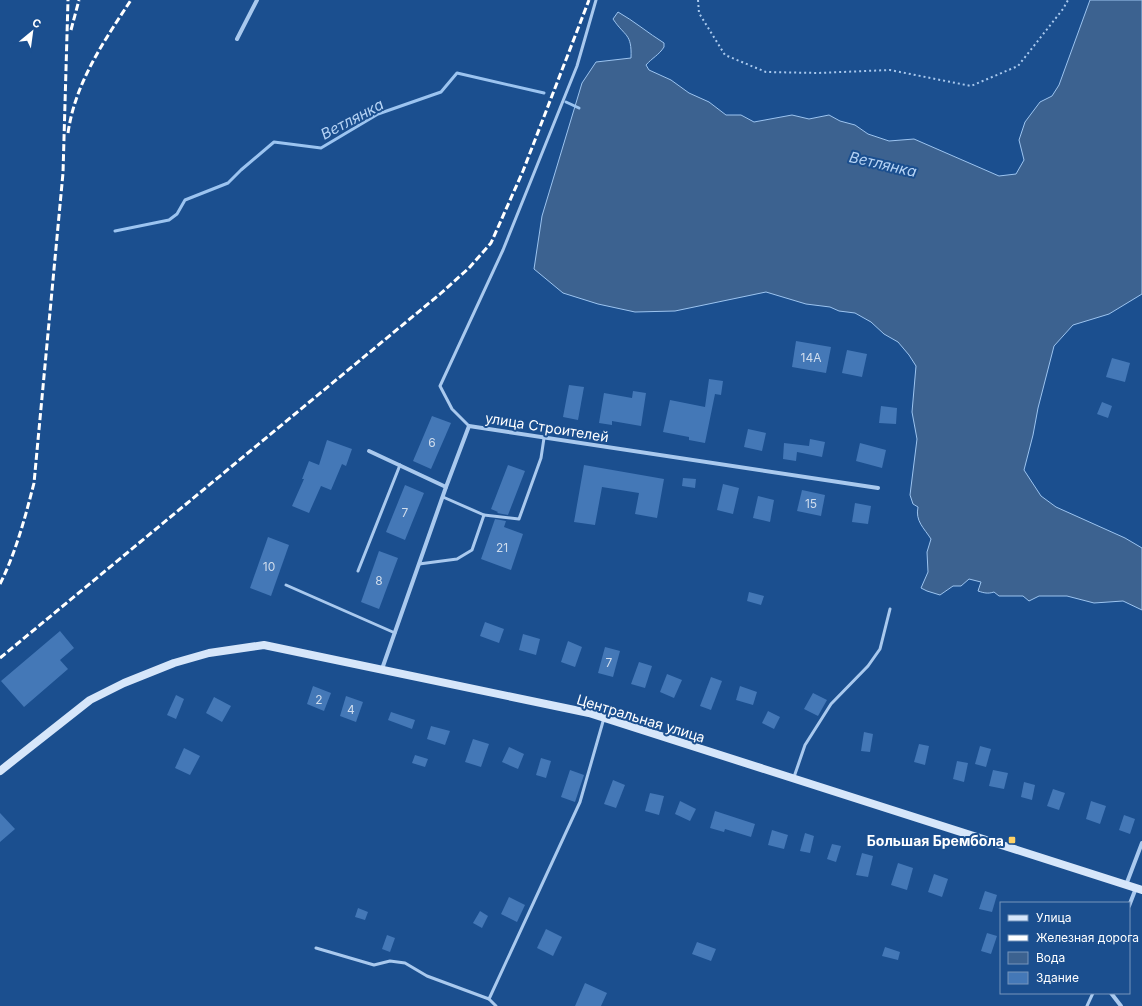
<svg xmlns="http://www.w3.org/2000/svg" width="1142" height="1006" viewBox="0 0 1142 1006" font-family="Inter,sans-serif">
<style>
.water{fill:#3c6290;stroke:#9cc4f0}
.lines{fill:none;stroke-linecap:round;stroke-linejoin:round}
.stream{stroke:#9cc4f0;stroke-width:3}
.building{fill:#4478b7}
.path{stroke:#a9c9ee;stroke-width:2;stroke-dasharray:2 3;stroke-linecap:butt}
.lane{stroke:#a9c9ee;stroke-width:3}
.street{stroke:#a9c9ee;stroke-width:4}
.secondary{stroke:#d6e6fa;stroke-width:8}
.rail{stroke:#fff;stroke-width:3;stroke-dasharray:7 3;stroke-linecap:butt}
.poi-dot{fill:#ffd166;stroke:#1b4f8f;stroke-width:1.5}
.labels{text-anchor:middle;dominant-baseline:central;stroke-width:4;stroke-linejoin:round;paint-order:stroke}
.number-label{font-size:12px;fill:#d0dded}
.street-label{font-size:14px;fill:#fff;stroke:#1b4f8f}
.poi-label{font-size:14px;font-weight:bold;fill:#fff;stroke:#1b4f8f;text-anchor:end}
.water-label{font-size:15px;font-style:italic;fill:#b5d3f5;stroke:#1b4f8f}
</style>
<rect width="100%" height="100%" fill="#1b4f8f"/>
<path class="water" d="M1090 0H1142V294L1109 314 1073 325 1054 346 1038 408 1033 435 1024 470 1041 496 1056 507 1125 538 1142 548V610L1123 601 1094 603 1067 596H1039L1029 601 1023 596H999L994 592C988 594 984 593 978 591L981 582 969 579 961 586H953L940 595 927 591 921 588 928 572 927 552 931 539C924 528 915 521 918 507L913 504 910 495 917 439 912 412 916 366 909 355 898 342 884 334 871 322 855 313 839 311 830 307 806 304 766 292 675 311 635 312 598 304 563 293 534 269 542 216 582 83 596 62 631 58C632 33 625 37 613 19L618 12C634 21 648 33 664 43V47C659 55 652 58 646 65L649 70 671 80 689 93 709 102 726 115H741L754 122 792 115 809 119 829 115 840 121 855 125 868 134 889 141 914 139 999 176 1016 174 1024 160 1019 140 1025 122 1040 102 1052 96 1059 85Z"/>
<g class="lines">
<g class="stream">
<polyline points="566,102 579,108"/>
<polyline points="115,231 169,220 177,214 185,200 228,183 241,170 274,142 321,148 378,114 441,92 457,73 544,93"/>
</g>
</g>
<g class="building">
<polygon points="796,341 831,347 826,373 792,367"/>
<polygon points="847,350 867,354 862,377 842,373"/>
<polygon points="1112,358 1130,363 1125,382 1106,377"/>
<polygon points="709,379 723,381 721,395 715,394 705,443 689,440 689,437 663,432 670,400 705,407"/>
<polygon points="569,385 584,387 578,420 563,417"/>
<polygon points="633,391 646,393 641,426 612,421 612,425 599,423 604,393 632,398"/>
<polygon points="1102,402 1112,406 1108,418 1097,414"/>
<polygon points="881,406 897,408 896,424 879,423"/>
<polygon points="432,416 451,423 431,469 413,461"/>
<polygon points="748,429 766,433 762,451 744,447"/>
<polygon points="810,439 825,442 822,457 797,452 796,461 783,459 784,443 809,446"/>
<polygon points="327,440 352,449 346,466 342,464 331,490 321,486 309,513 292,506 304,479 302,479 309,461 319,465"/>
<polygon points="860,443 886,450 882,468 856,461"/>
<polygon points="508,465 525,471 508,515 497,513 498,512 491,509"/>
<polygon points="584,465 664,479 657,518 635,514 639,493 602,487 595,525 574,522"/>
<polygon points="683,478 696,479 695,488 682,486"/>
<polygon points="723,484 739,488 733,514 717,510"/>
<polygon points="405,485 424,493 405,540 386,532"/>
<polygon points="802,490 825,495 821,516 797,511"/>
<polygon points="758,496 774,500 770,522 753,518"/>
<polygon points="855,503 871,506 868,524 852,522"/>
<polygon points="495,519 506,521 504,527 523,534 511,570 481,559"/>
<polygon points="268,537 289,545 271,596 250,588"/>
<polygon points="379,551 398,558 379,609 361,602"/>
<polygon points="749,592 764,596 761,605 747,601"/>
<polygon points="485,622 504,629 499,643 480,636"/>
<polygon points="60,631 74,648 60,660 68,669 24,707 1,681"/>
<polygon points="523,634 540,639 536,655 519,650"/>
<polygon points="568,641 582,647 575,667 561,662"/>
<polygon points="605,647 620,651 613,677 598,673"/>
<polygon points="639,662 652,666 645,688 631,684"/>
<polygon points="667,674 682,680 674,698 660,692"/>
<polygon points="711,677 722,681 711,710 700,706"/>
<polygon points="313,686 331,693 324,711 307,704"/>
<polygon points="740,686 757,692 753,705 736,700"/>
<polygon points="813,693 827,700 818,716 804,709"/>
<polygon points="176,695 184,699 176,719 167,715"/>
<polygon points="346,696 363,702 356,722 340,716"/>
<polygon points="214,697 231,706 222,722 206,713"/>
<polygon points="768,711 780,717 774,729 762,723"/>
<polygon points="391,712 415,720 412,729 388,720"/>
<polygon points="431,726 450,731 445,745 427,739"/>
<polygon points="864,732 873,734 870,752 861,751"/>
<polygon points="473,739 489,744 481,767 465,762"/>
<polygon points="919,744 929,746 925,765 914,762"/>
<polygon points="980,746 991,749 986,767 975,764"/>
<polygon points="509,747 524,754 518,769 502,762"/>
<polygon points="184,748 200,756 190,775 175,768"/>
<polygon points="415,755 428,759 425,767 412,763"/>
<polygon points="541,758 551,761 546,778 536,775"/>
<polygon points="957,761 968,763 964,782 953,779"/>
<polygon points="570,770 584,775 575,802 561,797"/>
<polygon points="993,770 1008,773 1004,789 989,786"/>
<polygon points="613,780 625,785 616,808 604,804"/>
<polygon points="1024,782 1035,785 1032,800 1021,797"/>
<polygon points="1053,789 1065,793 1059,810 1047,806"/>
<polygon points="650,793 664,796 659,815 645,811"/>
<polygon points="680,801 696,809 690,821 675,814"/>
<polygon points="1091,801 1106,806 1100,824 1086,819"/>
<polygon points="715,811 755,824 751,837 725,829 724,832 710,828"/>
<polygon points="0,813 15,829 0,842"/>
<polygon points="1124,815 1135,819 1130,834 1119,830"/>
<polygon points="772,830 788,835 784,849 768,845"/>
<polygon points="805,833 814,836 810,853 800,851"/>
<polygon points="832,844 841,846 836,862 827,859"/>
<polygon points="862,853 873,856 868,877 856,875"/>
<polygon points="898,863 913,868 907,890 891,885"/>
<polygon points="934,874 948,879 942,897 928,892"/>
<polygon points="985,891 997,895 992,912 979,909"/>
<polygon points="509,897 525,905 517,922 501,914"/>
<polygon points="358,908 368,912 365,920 355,917"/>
<polygon points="480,911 488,916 482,928 473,923"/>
<polygon points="546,929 562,937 553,956 537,948"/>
<polygon points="987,933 997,936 991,954 981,951"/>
<polygon points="387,935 395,938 390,952 382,949"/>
<polygon points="697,942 716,949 711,961 692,954"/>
<polygon points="885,947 900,952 898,960 882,956"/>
<polygon points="585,983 607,993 601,1006 575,1006"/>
</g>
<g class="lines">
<polyline class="path" points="698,0 699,13 725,55 766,72 818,73 890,70 971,86 1018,66 1063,9 1068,0"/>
<g class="lane">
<polyline points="469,426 452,409 440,386 503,250 532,178 577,66 596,0"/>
<polyline points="484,515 519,519 541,458 544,438"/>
<polyline points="419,564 457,559 472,550 484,515 443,497"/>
<polyline points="358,571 400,465"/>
<polyline points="286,585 395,633"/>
<polyline points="794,777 805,745 831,704 868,666 880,649 890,609"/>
<polyline points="316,948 374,965 390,961 405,963 427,976 489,999 580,802 604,718"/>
<polyline points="489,999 496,1006"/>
<polyline points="1087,1006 1093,993"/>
</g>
<g class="street">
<polyline points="237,39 257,0"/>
<polyline points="369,451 446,487"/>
<polyline points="382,669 446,487 469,426 878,488"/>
<polyline points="1126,885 1142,843"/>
<polyline points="1129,906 1136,888"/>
<polyline points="1111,993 1121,1006"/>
</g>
<polyline class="secondary" points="0,771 90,700 124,683 174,663 209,653 264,645 589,713 1142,890"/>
<g class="rail">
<polyline points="71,30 79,0"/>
<path d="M68 133C75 83 104 41 131 0"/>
<path d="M0 584C16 552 25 518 34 483L63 173 68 0"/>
<polyline points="0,658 440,294 469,268 491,243 523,171 589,0"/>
</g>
</g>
<rect class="poi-dot" x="1008" y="836" width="8" height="8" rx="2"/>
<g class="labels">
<g class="number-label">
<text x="811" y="357">14А</text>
<text x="432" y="442">6</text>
<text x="811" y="503">15</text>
<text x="405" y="512">7</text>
<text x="502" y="547">21</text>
<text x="269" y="566">10</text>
<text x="379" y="580">8</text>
<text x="609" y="662">7</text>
<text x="319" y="699">2</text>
<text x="351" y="709">4</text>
</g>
<g class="street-label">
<text transform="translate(547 427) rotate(9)">улица Строителей</text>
<text transform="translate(641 718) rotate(17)">Центральная улица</text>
</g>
<g class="poi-label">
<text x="1004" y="840">Большая Брембола</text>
</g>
<g class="water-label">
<text transform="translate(352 119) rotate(-28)">Ветлянка</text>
<text transform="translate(883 164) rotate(13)">Ветлянка</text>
</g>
</g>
<rect x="1000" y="902" width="130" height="92" fill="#1b4f8f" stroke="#7695bc"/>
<rect x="1008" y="915" width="20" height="6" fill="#d6e6fa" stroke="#7695bc"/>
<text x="1036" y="922" font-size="12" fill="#ffffff">Улица</text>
<rect x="1008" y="935" width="20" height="6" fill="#ffffff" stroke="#7695bc"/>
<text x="1036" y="942" font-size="12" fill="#ffffff">Железная дорога</text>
<rect x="1008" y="952" width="20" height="12" fill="#3c6290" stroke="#7695bc"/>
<text x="1036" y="962" font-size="12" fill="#ffffff">Вода</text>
<rect x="1008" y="972" width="20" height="12" fill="#4478b7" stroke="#7695bc"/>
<text x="1036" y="982" font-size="12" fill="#ffffff">Здание</text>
<g transform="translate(32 32) rotate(29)" stroke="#1b4f8f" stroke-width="3" paint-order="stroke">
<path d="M0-3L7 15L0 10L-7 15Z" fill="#ffffff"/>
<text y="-6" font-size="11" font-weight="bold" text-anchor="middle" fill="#ffffff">С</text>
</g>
</svg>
